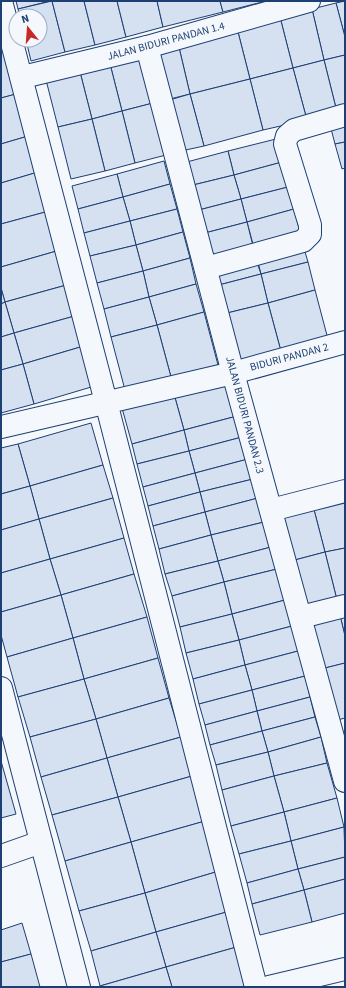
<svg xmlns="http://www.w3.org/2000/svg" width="346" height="988" viewBox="0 0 346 988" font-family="'Source Sans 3',sans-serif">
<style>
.building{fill:#d5e0f0;stroke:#1d3f73}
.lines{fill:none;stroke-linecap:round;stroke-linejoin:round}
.street-casing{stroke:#1d3f73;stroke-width:24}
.street{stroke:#f4f7fb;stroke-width:22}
.labels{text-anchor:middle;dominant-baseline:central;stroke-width:3;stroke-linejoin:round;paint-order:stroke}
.street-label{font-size:11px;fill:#1d3f73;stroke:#f4f7fb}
</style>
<rect width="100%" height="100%" fill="#f4f7fb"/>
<g class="building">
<polygon points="16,1 50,1 18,9"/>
<polygon points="52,1 65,52 31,61 26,40 40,40 40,16 20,16 18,9"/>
<polygon points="52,1 84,1 95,45 65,52"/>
<polygon points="84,1 117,1 126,37 95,45"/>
<polygon points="117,1 157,1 163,27 126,37"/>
<polygon points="157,1 220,1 223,12 163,27"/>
<polygon points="220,1 266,1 223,12"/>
<polygon points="345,1 345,37 336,3"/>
<polygon points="336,3 345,37 345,55 324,60 312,9"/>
<polygon points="312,9 324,60 293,68 280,17"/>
<polygon points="280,17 293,68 250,79 237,28"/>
<polygon points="237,28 250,79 190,94 178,43"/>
<polygon points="178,43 190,94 166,100 153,50"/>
<polygon points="3,51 16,94 1,98 1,52"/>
<polygon points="140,52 153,103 122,111 109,60"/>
<polygon points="345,55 345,110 337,112 324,60"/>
<polygon points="109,60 122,111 92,119 79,68"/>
<polygon points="324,60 337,112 307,120 293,68"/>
<polygon points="79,68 92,119 58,127 45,76"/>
<polygon points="293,68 307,120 263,130 250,79"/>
<polygon points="250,79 263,130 204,146 190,94"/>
<polygon points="16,94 28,136 1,144 1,98"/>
<polygon points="190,94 204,146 181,151 166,101"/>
<polygon points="153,103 166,155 135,163 122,111"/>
<polygon points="122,111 135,163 105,171 92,119"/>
<polygon points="345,117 345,142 335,144 329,121"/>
<polygon points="92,119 105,171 71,179 58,127"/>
<polygon points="28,136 38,172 1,183 1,144"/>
<polygon points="276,139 282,162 234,175 228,151"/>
<polygon points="345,142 345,168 342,169 335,144"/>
<polygon points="228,151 234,175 189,186 183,163"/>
<polygon points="164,161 170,184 123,197 117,174"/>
<polygon points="282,162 288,187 241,199 234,175"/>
<polygon points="38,172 49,211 1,224 1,183"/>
<polygon points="117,174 123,197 78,209 72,186"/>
<polygon points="234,175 241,199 195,211 189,186"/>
<polygon points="170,184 177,209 130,221 123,197"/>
<polygon points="288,187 294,209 247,222 241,199"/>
<polygon points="123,197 130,221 84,233 78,209"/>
<polygon points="241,199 247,222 201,234 195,211"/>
<polygon points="177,209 183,232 136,245 130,221"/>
<polygon points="294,209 301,236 254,248 247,222"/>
<polygon points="49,211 60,250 1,267 1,224"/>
<polygon points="130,221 136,245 90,256 84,233"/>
<polygon points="247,222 253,246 208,260 201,234"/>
<polygon points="183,232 190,258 143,271 136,245"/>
<polygon points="136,245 143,271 97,283 90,256"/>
<polygon points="303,245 308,262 261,274 257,258"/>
<polygon points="60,250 70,284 5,302 1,288 1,267"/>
<polygon points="255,257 261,274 215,286 212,271"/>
<polygon points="190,258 196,284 149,297 143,271"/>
<polygon points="308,262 315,290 268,303 261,274"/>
<polygon points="143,271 149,297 104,309 97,283"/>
<polygon points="261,274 268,303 223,314 215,286"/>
<polygon points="70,284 78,315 14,333 5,302"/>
<polygon points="196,284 204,312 157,325 149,297"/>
<polygon points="1,288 5,302 1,304"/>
<polygon points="315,290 329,343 282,355 268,303"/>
<polygon points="149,297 157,325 111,337 104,309"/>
<polygon points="5,302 14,333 1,337 1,304"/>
<polygon points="268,303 282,355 236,367 223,314"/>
<polygon points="204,312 218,365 171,377 157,325"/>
<polygon points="78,315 87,345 23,364 14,333"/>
<polygon points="157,325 171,377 125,390 111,337"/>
<polygon points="14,333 23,364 1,370 1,337"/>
<polygon points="87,345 98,385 34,404 23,364"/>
<polygon points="23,364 34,404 1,413 1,370"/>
<polygon points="228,380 237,416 184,430 174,394"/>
<polygon points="174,394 184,430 132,444 122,408"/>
<polygon points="237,416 242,437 189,451 184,430"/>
<polygon points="91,423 103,465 30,486 18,444"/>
<polygon points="184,430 189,451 137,464 132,444"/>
<polygon points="242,437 248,459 195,473 189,451"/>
<polygon points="18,444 30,486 1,494 1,448"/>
<polygon points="189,451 195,473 143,487 137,464"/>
<polygon points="248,459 253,479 200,492 195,473"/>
<polygon points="103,465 113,498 39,519 30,486"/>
<polygon points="195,473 200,492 148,506 143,487"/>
<polygon points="253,479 258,498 205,512 200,492"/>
<polygon points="30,486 39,519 1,530 1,494"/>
<polygon points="200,492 205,512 153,526 148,506"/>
<polygon points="342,494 345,505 345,548 325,552 312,502"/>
<polygon points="113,498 124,538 50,559 39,519"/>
<polygon points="258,498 264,522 211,535 205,512"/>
<polygon points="312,502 325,552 291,561 278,510"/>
<polygon points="205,512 211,535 159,549 153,526"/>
<polygon points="39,519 50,559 1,573 1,530"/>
<polygon points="264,522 271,547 218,561 211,535"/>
<polygon points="211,535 218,561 165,574 159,549"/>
<polygon points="124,538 134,574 61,595 50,559"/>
<polygon points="271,547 277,569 224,582 218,561"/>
<polygon points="345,548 345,602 338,604 325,552"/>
<polygon points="325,552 338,604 304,613 291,561"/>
<polygon points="50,559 61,595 1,612 1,573"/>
<polygon points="218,561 224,582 172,596 165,574"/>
<polygon points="277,569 285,600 232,614 224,582"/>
<polygon points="134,574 147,617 73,638 61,595"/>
<polygon points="224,582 232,614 180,627 172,596"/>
<polygon points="61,595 73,638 7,657 1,635 1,612"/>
<polygon points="285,600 292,626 239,640 232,614"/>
<polygon points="345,609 345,636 339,611"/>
<polygon points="339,611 345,636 345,663 317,670 304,619"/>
<polygon points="232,614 239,640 186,653 180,627"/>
<polygon points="147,617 158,658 84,679 73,638"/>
<polygon points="292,626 298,651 245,665 239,640"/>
<polygon points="73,638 84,679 18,697 7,657"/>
<polygon points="239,640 245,665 193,679 186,653"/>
<polygon points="298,651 305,676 252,690 245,665"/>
<polygon points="158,658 169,698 96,719 84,679"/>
<polygon points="345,663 345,718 330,722 317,670"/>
<polygon points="245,665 252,690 199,704 193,679"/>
<polygon points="305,676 310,697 257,711 252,690"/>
<polygon points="84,679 96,719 30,737 18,697"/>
<polygon points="252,690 257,711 205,725 199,704"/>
<polygon points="310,697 315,717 262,731 257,711"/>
<polygon points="169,698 181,737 107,758 96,719"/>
<polygon points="257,711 262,731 210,745 205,725"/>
<polygon points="315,717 321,737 268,752 262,731"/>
<polygon points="96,719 107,758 41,777 30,737"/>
<polygon points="262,731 268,752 216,765 210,745"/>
<polygon points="181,737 192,776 118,797 107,758"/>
<polygon points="321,737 327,763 274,776 268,752"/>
<polygon points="268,752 274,776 222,790 216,765"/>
<polygon points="107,758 118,797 52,815 41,777"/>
<polygon points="1,761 16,814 1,818"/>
<polygon points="327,763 337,798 284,812 274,776"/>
<polygon points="192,776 205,821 131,842 118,797"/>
<polygon points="274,776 284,812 231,826 222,790"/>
<polygon points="118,797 131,842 65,861 52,815"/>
<polygon points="337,798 344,827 291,841 284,812"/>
<polygon points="284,812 291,841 239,854 231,826"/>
<polygon points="205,821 219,871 145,893 131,842"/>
<polygon points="344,827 345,857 298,869 291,841"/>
<polygon points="291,841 298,869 247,883 239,854"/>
<polygon points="131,842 145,893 79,911 65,861"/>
<polygon points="345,857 345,879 304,890 298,869"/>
<polygon points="298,869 304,890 252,904 247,883"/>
<polygon points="219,871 230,911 156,932 145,893"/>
<polygon points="345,879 345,913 312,922 304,890"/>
<polygon points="304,890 312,922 260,935 252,904"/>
<polygon points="145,893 156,932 91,951 79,911"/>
<polygon points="230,911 240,946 166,967 156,932"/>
<polygon points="22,923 31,954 1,962 1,930"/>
<polygon points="156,932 166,967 100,986 91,951"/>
<polygon points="240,946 251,984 241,987 172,987 166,967"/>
<polygon points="31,954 40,987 1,987 1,962"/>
<polygon points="166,967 172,987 101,987 100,986"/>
</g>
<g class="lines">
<g class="street-casing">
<g id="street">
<polyline points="1,1 106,402 256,987"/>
<polyline points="147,47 233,373 345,781"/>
<polyline points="23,77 147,47 309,1"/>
<polyline points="206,268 303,241 310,234 310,225 285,144 287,136 294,130 345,115"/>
<polyline points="1,427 233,373 345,342"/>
<polyline points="271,510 345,491"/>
<polyline points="301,617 345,606"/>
<polyline points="1,688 79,987"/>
<polyline points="1,856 41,842"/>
<polyline points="269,987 345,969"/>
</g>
</g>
<use href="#street" class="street"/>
</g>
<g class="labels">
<g class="street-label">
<text transform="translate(166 41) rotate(-15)">JALAN BIDURI PANDAN 1.4</text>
<text transform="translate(289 357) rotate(-15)">BIDURI PANDAN 2</text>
<text transform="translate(245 415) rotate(75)">JALAN BIDURI PANDAN 2.3</text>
</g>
</g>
<rect width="346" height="988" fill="none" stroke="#1d3f73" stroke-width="4"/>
<g transform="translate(28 28) rotate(343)"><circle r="19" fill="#f4f7fb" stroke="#9eadc5"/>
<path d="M0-3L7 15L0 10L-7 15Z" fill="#c62828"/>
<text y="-6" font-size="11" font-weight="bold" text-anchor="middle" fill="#1d3f73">N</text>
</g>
</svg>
